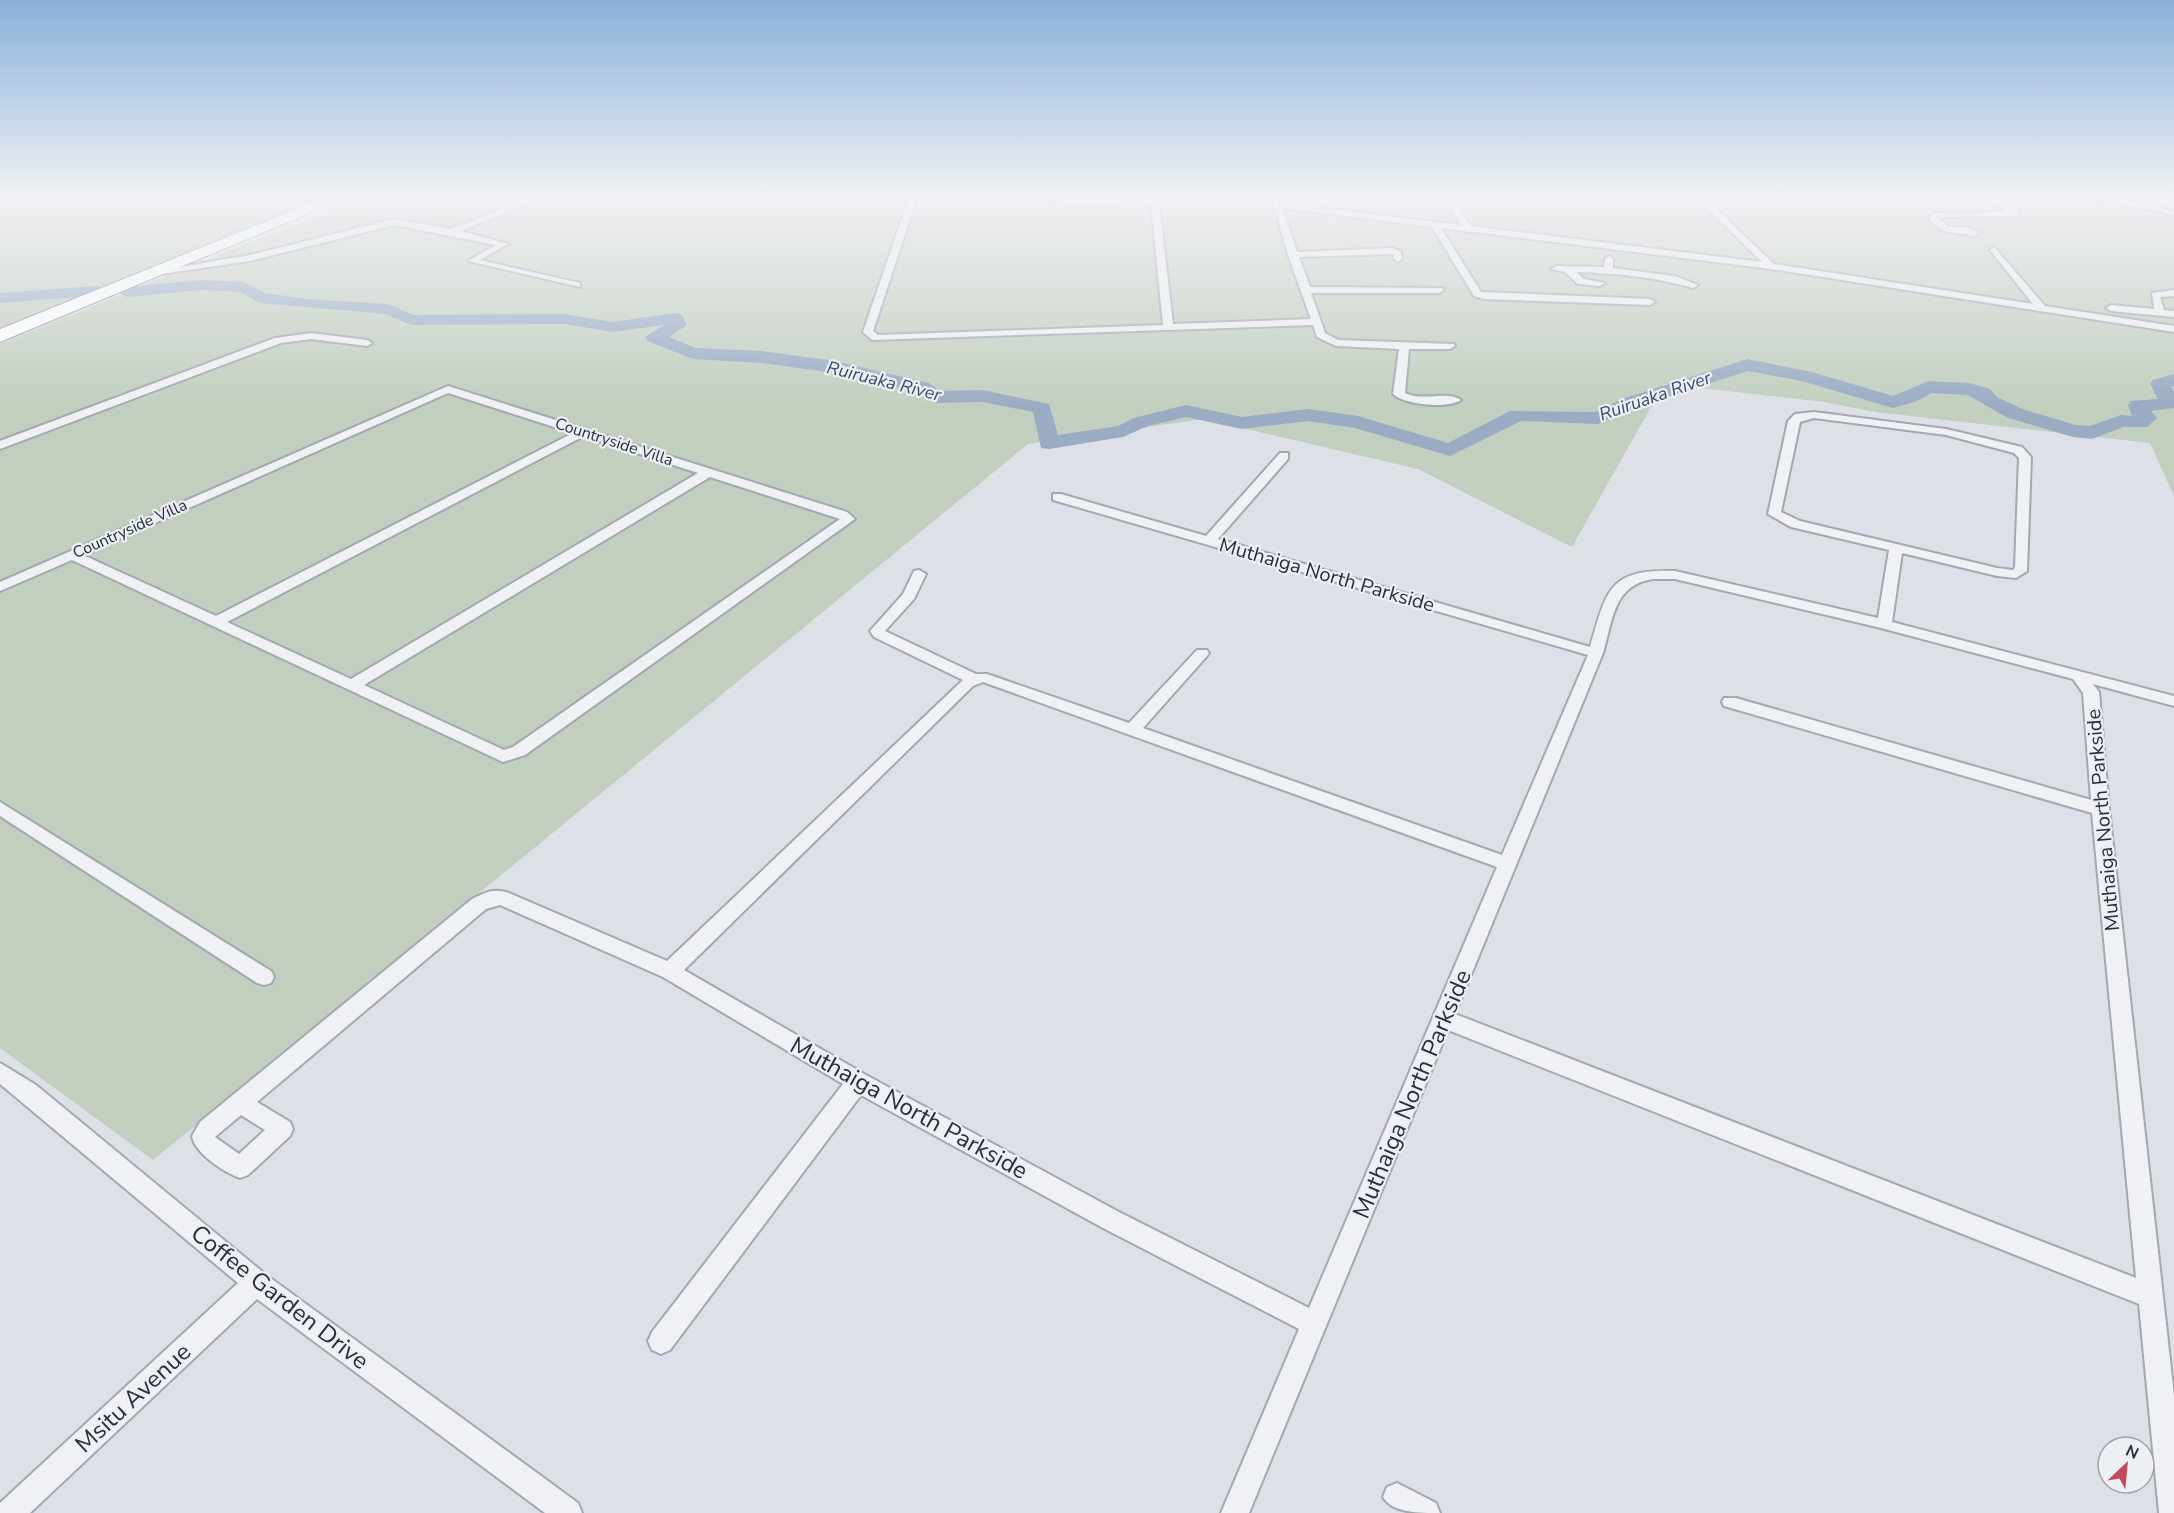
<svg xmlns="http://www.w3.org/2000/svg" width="2174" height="1513" viewBox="0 0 2174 1513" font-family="'Nunito Sans',sans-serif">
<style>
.green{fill:#c2cfbf}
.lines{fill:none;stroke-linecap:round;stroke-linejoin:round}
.river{fill:#9aacc4;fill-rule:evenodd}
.street-casing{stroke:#a3a7b0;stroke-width:4}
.highway-casing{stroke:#858d9c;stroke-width:2}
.street{fill:#eff1f5;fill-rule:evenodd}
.highway{fill:#fff;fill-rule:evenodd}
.labels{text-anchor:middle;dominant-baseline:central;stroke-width:4.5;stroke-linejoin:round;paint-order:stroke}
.far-street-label{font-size:16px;fill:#282e3c;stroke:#eceff4}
.far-water-label{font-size:18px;font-style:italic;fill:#344b6d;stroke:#eceff4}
.street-label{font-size:20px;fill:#282e3c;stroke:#eceff4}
.near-street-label{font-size:24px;fill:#282e3c;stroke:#eceff4}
</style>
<rect width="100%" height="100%" fill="#dde0e6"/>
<g class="green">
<polygon points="0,195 331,195 0,335"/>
<polygon points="361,195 2174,195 2174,496 2150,443 1875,412 1824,402 1664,384 1572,547 1418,469 1204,419 1028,444 153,1160 0,1048 0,344 232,249 320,216"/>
</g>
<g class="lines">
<g class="river">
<polygon points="202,280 244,282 265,293 306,299 388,304 414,315 565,314 613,322 675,313 681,314 687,325 669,337 696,348 762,351 835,361 929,383 940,391 983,390 1049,404 1058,435 1118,426 1134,418 1186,405 1242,417 1308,409 1358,416 1448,443 1510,411 1595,412 1625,398 1747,359 1812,372 1893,396 1929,381 1969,383 1990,389 1997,397 2022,409 2076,425 2090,426 2121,415 2132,416 2128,405 2131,401 2158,399 2150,384 2153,380 2174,374 2174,386 2171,387 2174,392 2174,408 2151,411 2157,418 2147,427 2123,427 2092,439 2073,437 2008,418 1968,395 1932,393 1917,401 1893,408 1802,381 1748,371 1639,406 1598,424 1521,421 1450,456 1355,428 1308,421 1242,429 1186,417 1148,426 1123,437 1049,449 1041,448 1033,412 983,402 936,403 915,391 835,373 762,363 693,359 647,341 645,337 664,325 613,332 565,324 411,325 385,314 260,303 240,292 202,290 127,297 118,292 127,287"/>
<polygon points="97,286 103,287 106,291 103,295 0,303 0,293"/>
</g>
<g class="street-casing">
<g id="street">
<polygon points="536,195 547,195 461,231 508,244 480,260 580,283 580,287 468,261 496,245 394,225 250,261 161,274 156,271 250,255 394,219 451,229"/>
<path d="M910 195H918L873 331 878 335 1163 325 1151 203 1067 204 1055 201 1053 195H1061L1068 200 1150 199V195H1158L1173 324 1311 319 1288 255 1271 195H1277L1280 203 1461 225 1442 195H1450L1471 226 1762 262 1693 195H1702L1774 264 2033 304 1990 250 1994 247 2045 306 2174 326V332L1771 269 1441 228 1481 292 1650 299 1655 302 1650 305 1484 299 1474 296 1432 227 1282 208 1297 252 1393 248 1401 252 1402 259 1398 262 1394 259 1393 254 1299 257 1310 287 1442 288 1444 290 1439 293H1311L1325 333 1338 340 1454 344 1455 346 1450 349H1409L1405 393C1422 402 1447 390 1461 400 1448 409 1405 405 1393 394L1399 349 1336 346 1317 337 1313 325 872 340 863 332Z"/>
<polygon points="1986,195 1995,195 2020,214 2016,216 1938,217 1948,227 1967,227 1977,231 1977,235 1974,236 1943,231 1930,221 1930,215 1934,213 2007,212"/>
<polygon points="2096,195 2174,211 2174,215 2084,196"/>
<polygon points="2165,195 2174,195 2174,200"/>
<path d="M1609 256 1613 259V268L1675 276 1698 285 1693 288C1655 277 1616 273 1576 272L1584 279 1605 283 1600 286 1578 284 1565 272 1551 269 1556 266 1604 267 1605 259Z"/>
<polygon points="2174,290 2174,296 2160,297 2164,310 2174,311 2174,317 2111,311 2106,308 2111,305 2154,309 2152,293"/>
<polygon points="311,333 367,340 372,343 367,346 311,339 281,343 0,449 0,441 275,338"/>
<path d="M448 386 847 512 855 519 525 755 503 762 72 560 0 591V582ZM448 393 573 433 216 616 83 555ZM584 436 698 473 351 679 227 622ZM710 477 840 519 513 747 504 750 364 685Z"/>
<path d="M1814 412 1946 429 2022 447 2031 457 2027 571 2016 578 1997 576 1902 553 1892 622 2174 696V706L2093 684 2099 692 2109 809 2174 1396V1513H2159L2139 1304 1448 1030 1249 1513H1221L1299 1329 1103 1228 861 1095 670 1350 661 1354 652 1350 648 1341 652 1332 843 1084 663 977 500 905 486 909 257 1102 290 1122 293 1129 290 1136 248 1175 240 1178C224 1172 195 1154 192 1136L200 1122 472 899C486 892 494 888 509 893L667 961 963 680 874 637 870 631 903 594 914 571 919 570 926 574 914 599 885 631 976 674H987L1129 723 1197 650H1207L1209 653 1207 656 1143 728 1502 855 1588 655 1053 500V494H1061L1206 536 1280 453H1288V459L1218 539 1590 647C1607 590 1608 569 1675 571L1878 618 1889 550 1791 527 1768 514 1788 421 1795 414ZM1814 418 1946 435 2014 453 2019 458 2015 567 2013 570 1997 568 1800 521 1781 512 1800 422ZM1653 579H1675L1881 628 2073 679 2083 693 2091 800 1736 698H1724L1722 702 1724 706 2092 813 2136 1278 1455 1014 1603 653C1613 620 1613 585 1653 579ZM983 682 1497 867 1309 1308 1119 1212 866 1075 684 970 973 686ZM241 1115 265 1130 239 1154 215 1137Z"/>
<polygon points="0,802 271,971 274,977 271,983 264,985 257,983 0,816"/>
<polygon points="0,1063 36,1085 265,1274 578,1503 582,1513 545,1513 257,1299 30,1513 0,1513 0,1503 238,1283 0,1084"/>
<path d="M1397 1483 1436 1503 1440 1513C1419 1513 1392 1513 1383 1497L1387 1487Z"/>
</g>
</g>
<g class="highway-casing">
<polygon id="highway" points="331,195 353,195 0,342 0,329"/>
</g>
<use href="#street" class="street"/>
<use href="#highway" class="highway"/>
</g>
<linearGradient id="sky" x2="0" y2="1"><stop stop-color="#89b1da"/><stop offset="0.48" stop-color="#f0f1f4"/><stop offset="1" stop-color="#f0f1f4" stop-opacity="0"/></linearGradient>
<rect width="2174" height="407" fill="url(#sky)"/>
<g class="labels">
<g class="far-street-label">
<text transform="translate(614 442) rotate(18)">Countryside Villa</text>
<text transform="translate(130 529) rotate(-24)">Countryside Villa</text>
</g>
<g class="far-water-label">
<text transform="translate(884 381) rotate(14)">Ruiruaka River</text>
<text transform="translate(1655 396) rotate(-19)">Ruiruaka River</text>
</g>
<g class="street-label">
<text transform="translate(1327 575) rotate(16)">Muthaiga North Parkside</text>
<text transform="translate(2103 820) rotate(-95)">Muthaiga North Parkside</text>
</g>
<g class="near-street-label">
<text transform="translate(1412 1094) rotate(-67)">Muthaiga North Parkside</text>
<text transform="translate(909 1108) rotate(29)">Muthaiga North Parkside</text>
<text transform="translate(280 1297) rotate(38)">Coffee Garden Drive</text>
<text transform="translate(133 1398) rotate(-43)">Msitu Avenue</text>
</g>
</g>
<g transform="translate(2126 1465) rotate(26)"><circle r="28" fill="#eceff4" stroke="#9ea2aa" stroke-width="1.5"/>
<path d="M0-4.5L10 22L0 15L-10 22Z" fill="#c54855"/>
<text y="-9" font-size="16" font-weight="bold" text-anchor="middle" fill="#282e3c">N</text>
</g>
</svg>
